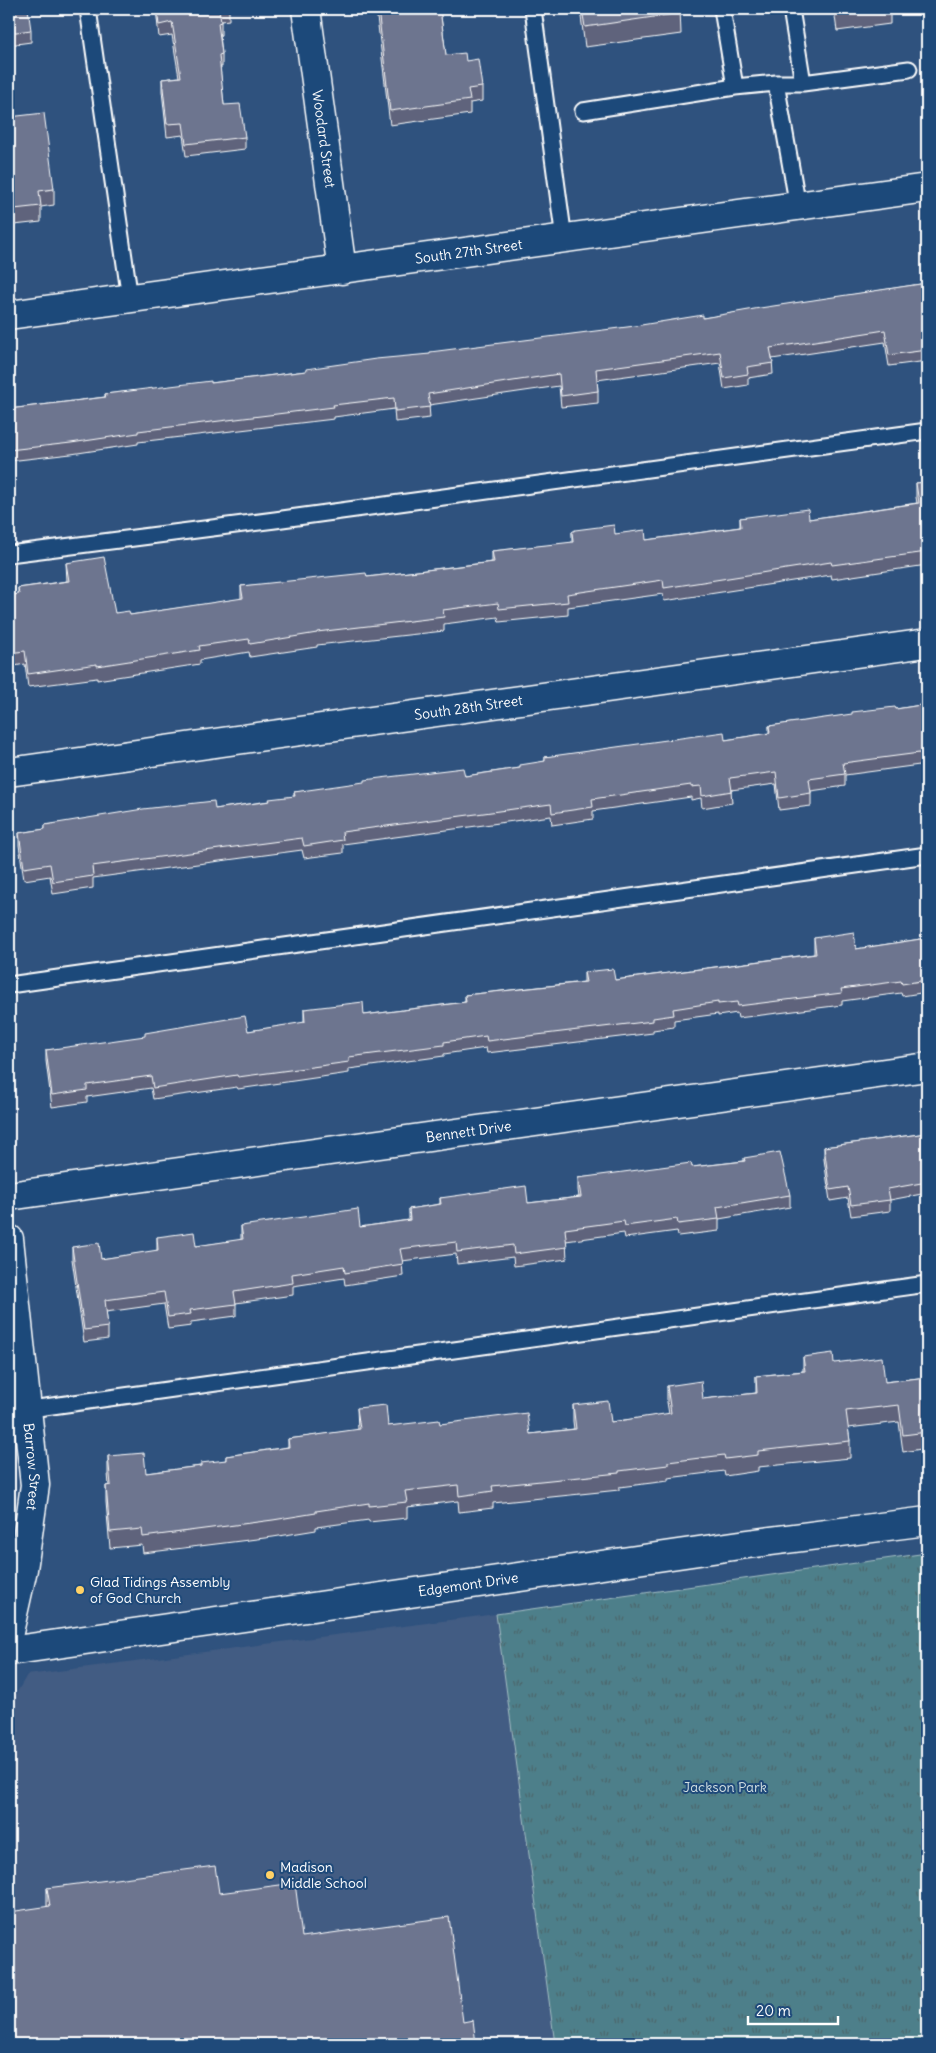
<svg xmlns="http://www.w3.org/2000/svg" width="936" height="2053" font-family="Delius,sans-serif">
<defs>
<pattern id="park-tufts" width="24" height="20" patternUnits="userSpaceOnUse" patternTransform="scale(1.25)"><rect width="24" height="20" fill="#4d7f8a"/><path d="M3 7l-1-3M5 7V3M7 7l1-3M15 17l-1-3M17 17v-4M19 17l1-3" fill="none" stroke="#4c666b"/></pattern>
</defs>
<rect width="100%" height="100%" fill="#2f527e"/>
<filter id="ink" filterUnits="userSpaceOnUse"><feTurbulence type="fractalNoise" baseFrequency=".02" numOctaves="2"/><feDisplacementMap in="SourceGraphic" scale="10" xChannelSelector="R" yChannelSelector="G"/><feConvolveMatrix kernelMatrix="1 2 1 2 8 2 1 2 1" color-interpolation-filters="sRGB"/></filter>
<g filter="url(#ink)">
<path fill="#425c83" d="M 496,1614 L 555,2044 L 9,2044 L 9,1706 L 27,1675 Z"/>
<path fill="url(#park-tufts)" stroke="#a6bfc4" d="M 927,1553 L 927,2044 L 555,2044 L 496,1614 Z"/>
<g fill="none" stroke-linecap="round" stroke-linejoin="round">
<defs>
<path id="lane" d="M 88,9 L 130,299
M 533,9 L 564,239
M 722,9 L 735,87
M 791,9 L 803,83
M 776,83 L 803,83 L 909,69
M 583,111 L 735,87 L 776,83 L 798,207
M 9,554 L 275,520 L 927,431
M 9,985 L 927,855
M 9,1412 L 927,1284"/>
<g id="street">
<path id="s1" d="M 306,9 L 342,270"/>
<path id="s2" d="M 9,772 L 927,643"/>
<path id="s3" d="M 9,1196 L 927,1067"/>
<path id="s4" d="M 9,1651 L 740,1545 L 927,1521"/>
</g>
<g id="secondary">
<path id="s5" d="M 9,315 L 927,188"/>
<path id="s6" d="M 9,1239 L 35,1485 L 23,1569 L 9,1632"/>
</g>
</defs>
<use href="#lane" stroke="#fff" stroke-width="19"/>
<use href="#street" stroke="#fff" stroke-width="31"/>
<use href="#secondary" stroke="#fff" stroke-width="31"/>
<use href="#lane" stroke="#1f4a7a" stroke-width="15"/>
<use href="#street" stroke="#1f4a7a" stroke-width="28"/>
<use href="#secondary" stroke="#1f4a7a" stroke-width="28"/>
</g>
<path fill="#5e647b" stroke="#fff" d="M 9,9 L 31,30 L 31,42 L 9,45 Z
M 156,9 L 229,9 L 229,20 L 221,21 L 221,35 L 220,35 L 222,54 L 222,67 L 220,67 L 224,105 L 245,137 L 245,149 L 186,156 L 183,135 L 167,137 L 162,91 L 162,79 L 179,77 L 172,35 L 159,37 Z
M 376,9 L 440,9 L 446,55 L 466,61 L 482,87 L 482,101 L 470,103 L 470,114 L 390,125 Z
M 580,9 L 680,9 L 681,34 L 585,47 Z
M 834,9 L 890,9 L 890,24 L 837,31 Z
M 9,117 L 54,189 L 54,205 L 41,207 L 41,222 L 14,225 L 12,209 L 9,209 Z
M 927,283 L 927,361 L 889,366 L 885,342 L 772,359 L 773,374 L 748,378 L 748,385 L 724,389 L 720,363 L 597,380 L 598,391 L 598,403 L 561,407 L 559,386 L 429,405 L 430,418 L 395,422 L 394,409 L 334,417 L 334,419 L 138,442 L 138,444 L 71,454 L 9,461 L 9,409 L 105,397 L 105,394 L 211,383 L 306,371 L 703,318 Z
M 927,482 L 927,565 L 832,579 L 831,575 L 664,601 L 663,594 L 568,607 L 568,615 L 499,622 L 498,617 L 444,624 L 444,631 L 317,645 L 317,647 L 250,657 L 249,652 L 200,660 L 200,664 L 97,680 L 97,678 L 28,687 L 25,664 L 9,667 L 9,596 L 18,594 L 18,588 L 67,581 L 66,563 L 115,613 L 130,615 L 241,599 L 241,586 L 367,577 L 492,562 L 492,551 L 572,543 L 572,532 L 615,534 L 646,540 L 740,527 L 740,518 L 809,519 L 917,503 L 916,497 L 916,483 Z
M 927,704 L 927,764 L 845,775 L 845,786 L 811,791 L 811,806 L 779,810 L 776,784 L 731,790 L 732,803 L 702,808 L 701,798 L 691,800 L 691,797 L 593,811 L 593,819 L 552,825 L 551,816 L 343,844 L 343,853 L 304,858 L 302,850 L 93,878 L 93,888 L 53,894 L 50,876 L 24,880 L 19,845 L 19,833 L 45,829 L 45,825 L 215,809 L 269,801 L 294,796 L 294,792 L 465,776 L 520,768 L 545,761 L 545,757 L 725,740 L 769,733 L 769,726 L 896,709 Z
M 814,938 L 856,949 L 927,938 L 927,992 L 902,996 L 901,993 L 842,1001 L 842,1005 L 738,1018 L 737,1013 L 718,1016 L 718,1014 L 674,1020 L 674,1027 L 653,1030 L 653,1033 L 487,1053 L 486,1048 L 444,1054 L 444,1056 L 349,1069 L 349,1073 L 238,1089 L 237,1087 L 153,1099 L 151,1088 L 87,1097 L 87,1102 L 52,1107 L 46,1061 L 46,1050 L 248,1031 L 304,1023 L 304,1009 L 364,1015 L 465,1002 L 465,995 L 584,982 L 584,972 L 615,980 L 814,954 Z
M 927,1133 L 927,1193 L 890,1200 L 890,1211 L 851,1216 L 848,1198 L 830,1201 L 824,1159 L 824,1147 Z
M 744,1158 L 790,1195 L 790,1207 L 719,1219 L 719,1231 L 678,1236 L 677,1231 L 625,1238 L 624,1233 L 566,1241 L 567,1259 L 514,1266 L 513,1257 L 457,1264 L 456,1254 L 402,1261 L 403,1276 L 345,1285 L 344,1278 L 293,1286 L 293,1295 L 236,1303 L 236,1316 L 191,1322 L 191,1326 L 168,1329 L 164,1304 L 106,1312 L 108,1327 L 108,1339 L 84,1342 L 72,1259 L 72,1247 L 101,1259 L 157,1251 L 157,1237 L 196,1246 L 241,1240 L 241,1226 L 360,1227 L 409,1220 L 409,1209 L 440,1204 L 440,1198 L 528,1203 L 579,1197 L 578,1190 L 578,1178 L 692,1167 L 744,1161 Z
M 803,1357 L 834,1363 L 885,1382 L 927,1377 L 927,1448 L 903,1452 L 899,1422 L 848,1428 L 850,1441 L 850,1458 L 758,1467 L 758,1471 L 725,1476 L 724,1471 L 668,1478 L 668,1481 L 619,1487 L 619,1490 L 493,1503 L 493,1508 L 459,1512 L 458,1501 L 407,1507 L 407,1518 L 369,1522 L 369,1520 L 316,1527 L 316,1530 L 273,1537 L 143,1553 L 142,1545 L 110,1548 L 106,1502 L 106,1486 L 109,1486 L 108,1473 L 108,1456 L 146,1473 L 201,1466 L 226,1460 L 226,1456 L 288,1447 L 288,1439 L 358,1430 L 357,1408 L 388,1426 L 440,1424 L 530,1434 L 574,1429 L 573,1421 L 573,1405 L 611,1422 L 669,1414 L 667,1402 L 667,1386 L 703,1399 L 756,1393 L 756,1376 L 803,1371 Z
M 47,1888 L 219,1893 L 463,2022 L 47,1906 Z"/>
<path fill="#6d748f" stroke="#fff" d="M 9,9 L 28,9 L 31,30 L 9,33 Z
M 157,9 L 220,9 L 219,9 L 221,22 L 218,23 L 222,54 L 219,55 L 224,105 L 240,104 L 245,137 L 186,144 L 183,123 L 167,124 L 162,79 L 181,77 L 172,22 L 159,25 Z
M 378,9 L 440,9 L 446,55 L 465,53 L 466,61 L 478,59 L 482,87 L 468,89 L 470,100 L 390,111 Z
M 582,9 L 680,9 L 681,13 L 585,27 Z
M 836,9 L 880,9 L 837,15 Z
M 44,113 L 54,189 L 39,191 L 41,206 L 14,209 L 12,192 L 9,193 L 9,117 Z
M 927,283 L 927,350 L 889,355 L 885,330 L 770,348 L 773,363 L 747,367 L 748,374 L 724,378 L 720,352 L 596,369 L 598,391 L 561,396 L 559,374 L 428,394 L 430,407 L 395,411 L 394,398 L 333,405 L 334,407 L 138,431 L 138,433 L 71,443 L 9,450 L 9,409 L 106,397 L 105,394 L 211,381 L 211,383 L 306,371 L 306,369 L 376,359 L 430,354 L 430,352 L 635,326 L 703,315 L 703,318 L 760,308 Z
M 927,482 L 927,552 L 832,565 L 831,562 L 664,588 L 663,580 L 567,594 L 568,602 L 499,609 L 498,603 L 443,610 L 444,617 L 317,632 L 317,633 L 250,644 L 249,639 L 199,646 L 200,650 L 97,666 L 97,664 L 28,674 L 25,651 L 9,653 L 9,596 L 19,594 L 18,588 L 69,581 L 66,563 L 104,557 L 115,613 L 129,611 L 130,615 L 243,598 L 241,586 L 366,573 L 367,577 L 494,562 L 492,551 L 573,542 L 572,532 L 575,530 L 614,525 L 615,534 L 645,530 L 646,540 L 741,527 L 740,518 L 808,509 L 809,519 L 919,503 L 916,483 Z
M 927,704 L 927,752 L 843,763 L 845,774 L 809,779 L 811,793 L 779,798 L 776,772 L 730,778 L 732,791 L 702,796 L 701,786 L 691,787 L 691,785 L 592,799 L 593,807 L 552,813 L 551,804 L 342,832 L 343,840 L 304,846 L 302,838 L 92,866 L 93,876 L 53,882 L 50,864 L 24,868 L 19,833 L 45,829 L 45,825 L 143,809 L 214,801 L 215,809 L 270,801 L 269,799 L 295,796 L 294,792 L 364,782 L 364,780 L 463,768 L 465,776 L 520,768 L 520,765 L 545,761 L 545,757 L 724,732 L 725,740 L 770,733 L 769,726 L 852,714 L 852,712 L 895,707 L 896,709 Z
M 854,932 L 856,949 L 927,938 L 927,980 L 902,984 L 901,981 L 841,989 L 842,993 L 738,1006 L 737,1002 L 718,1004 L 718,1002 L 673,1009 L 674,1015 L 653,1018 L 653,1021 L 487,1041 L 486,1036 L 444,1042 L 444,1045 L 349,1057 L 349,1062 L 238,1077 L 237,1075 L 153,1088 L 151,1076 L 87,1085 L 87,1090 L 52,1095 L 46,1050 L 145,1036 L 145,1033 L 245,1016 L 248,1031 L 305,1022 L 304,1009 L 363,1002 L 364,1015 L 466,1002 L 465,995 L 586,982 L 584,972 L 613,969 L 615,980 L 816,954 L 814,938 Z
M 927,1133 L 927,1182 L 888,1189 L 890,1200 L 851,1205 L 848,1187 L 830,1190 L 824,1147 Z
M 780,1152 L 790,1195 L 717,1207 L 719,1219 L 678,1224 L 677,1219 L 625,1226 L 624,1221 L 565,1229 L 567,1247 L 514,1254 L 513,1245 L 457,1252 L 456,1242 L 400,1249 L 403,1264 L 345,1273 L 344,1266 L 292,1274 L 293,1283 L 234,1292 L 236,1304 L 190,1310 L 191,1314 L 168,1317 L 164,1292 L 105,1300 L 108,1327 L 84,1330 L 72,1247 L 99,1243 L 101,1259 L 158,1250 L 157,1237 L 194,1232 L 196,1246 L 243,1239 L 241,1226 L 358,1209 L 360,1227 L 410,1220 L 409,1209 L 441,1204 L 440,1198 L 526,1186 L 528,1203 L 581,1197 L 578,1178 L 691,1163 L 692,1167 L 745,1161 L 744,1158 Z
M 833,1353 L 834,1363 L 882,1357 L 885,1382 L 927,1377 L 927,1432 L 903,1435 L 899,1405 L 846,1411 L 850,1441 L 758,1451 L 758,1455 L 725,1459 L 724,1455 L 668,1462 L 668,1465 L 619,1471 L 619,1473 L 492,1486 L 493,1491 L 459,1496 L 458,1485 L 405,1491 L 407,1502 L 369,1506 L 369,1503 L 316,1511 L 316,1513 L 273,1520 L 143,1537 L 142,1529 L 110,1532 L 106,1486 L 111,1485 L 108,1456 L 144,1453 L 146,1473 L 201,1466 L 201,1463 L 226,1460 L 226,1456 L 289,1447 L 288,1439 L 360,1429 L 357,1408 L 386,1405 L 388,1426 L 439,1420 L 440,1424 L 527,1413 L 530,1434 L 576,1429 L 573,1405 L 608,1401 L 611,1422 L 671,1413 L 667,1386 L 701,1381 L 703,1399 L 757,1393 L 756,1376 L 805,1371 L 803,1357 Z
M 215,1866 L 219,1893 L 295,1883 L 302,1937 L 449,1917 L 463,2022 L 473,2020 L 476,2044 L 9,2044 L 9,1912 L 50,1906 L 47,1888 Z"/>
</g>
<g fill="#ffd166" stroke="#1f4a7a" stroke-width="2">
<circle cx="80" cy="1590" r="5"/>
<circle cx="270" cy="1875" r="5"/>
</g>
<g text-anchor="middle" stroke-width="4" stroke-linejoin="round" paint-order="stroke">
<g font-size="14" fill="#fff" stroke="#1f4a7a">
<text dy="5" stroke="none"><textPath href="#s1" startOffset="131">Woodard Street</textPath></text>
<text dy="5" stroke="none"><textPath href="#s5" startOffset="464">South 27th Street</textPath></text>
<text dy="5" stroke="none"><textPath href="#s2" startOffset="464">South 28th Street</textPath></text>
<text dy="5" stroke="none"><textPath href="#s3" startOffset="464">Bennett Drive</textPath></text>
<text dy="5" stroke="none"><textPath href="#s6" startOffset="229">Barrow Street</textPath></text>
<text dy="5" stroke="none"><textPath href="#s4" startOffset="464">Edgemont Drive</textPath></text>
</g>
<g font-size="14" fill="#fff" stroke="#1f4a7a" text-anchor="start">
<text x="90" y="1587">Glad Tidings Assembly<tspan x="90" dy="16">of God Church</tspan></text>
<text x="280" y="1872">Madison<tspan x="280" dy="16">Middle School</tspan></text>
</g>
<g font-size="14" fill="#d2dfe2" stroke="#1f4a7a">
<text x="725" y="1792">Jackson Park</text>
</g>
</g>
<rect width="936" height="2053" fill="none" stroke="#1f4a7a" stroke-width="30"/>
<rect x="15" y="15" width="906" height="2023" fill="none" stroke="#fff" stroke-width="2" filter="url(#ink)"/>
<path d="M748 2016v8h90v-8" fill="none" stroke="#ffffff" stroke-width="2.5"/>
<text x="756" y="2016" font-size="15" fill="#ffffff" stroke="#1f4a7a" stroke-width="4" paint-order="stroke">20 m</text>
</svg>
